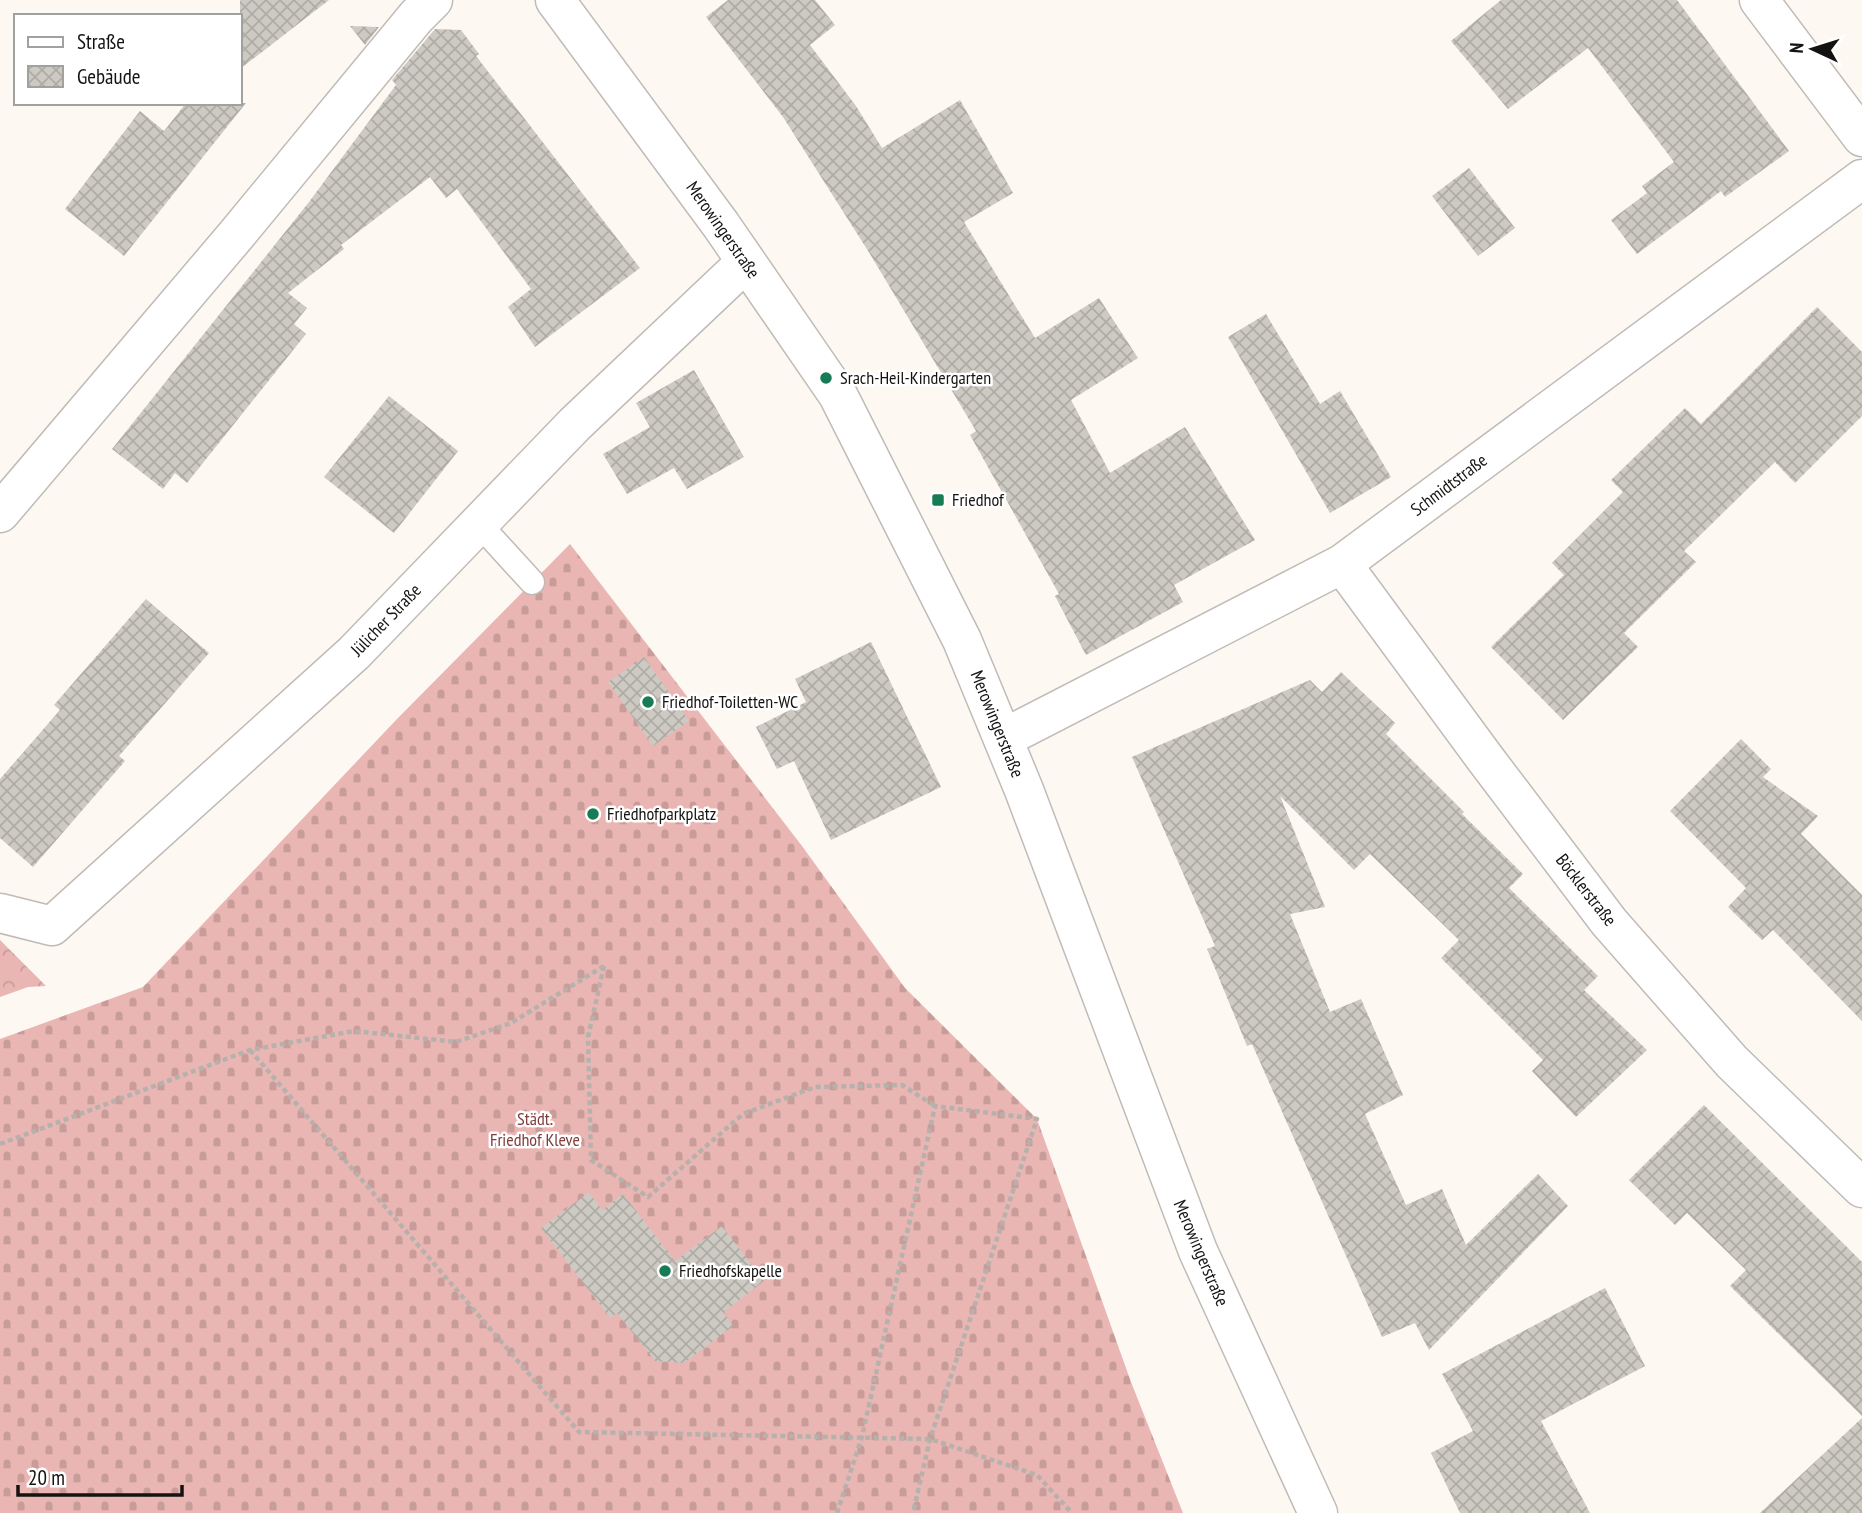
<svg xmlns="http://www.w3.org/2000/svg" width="1862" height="1513" font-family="'PT Sans Narrow',sans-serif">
<defs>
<pattern id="cemetery-stones" width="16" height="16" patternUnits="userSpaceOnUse" patternTransform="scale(1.75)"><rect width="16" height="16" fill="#e9b6b3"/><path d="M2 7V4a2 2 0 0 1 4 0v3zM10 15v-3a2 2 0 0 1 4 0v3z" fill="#c79c99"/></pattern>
<pattern id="park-crowns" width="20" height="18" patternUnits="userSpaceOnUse" patternTransform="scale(1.75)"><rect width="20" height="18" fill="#e9b6b3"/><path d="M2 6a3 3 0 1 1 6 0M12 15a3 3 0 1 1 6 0" fill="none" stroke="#c79c99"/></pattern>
<pattern id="building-cross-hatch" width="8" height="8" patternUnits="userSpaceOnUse" patternTransform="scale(1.75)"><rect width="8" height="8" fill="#cdc9c3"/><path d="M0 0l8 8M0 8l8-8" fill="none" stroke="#afaca6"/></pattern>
</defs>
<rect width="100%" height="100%" fill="#fef8f3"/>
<path fill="url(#cemetery-stones)" d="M 570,544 L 802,846 L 905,988 L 1037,1119 L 1131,1382 L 1183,1513 L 0,1513 L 0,1039 L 143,987 L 397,719 Z"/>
<path fill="url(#park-crowns)" d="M 0,940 L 46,986 L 28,987 L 0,997 Z"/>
<path fill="url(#building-cross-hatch)" d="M 240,0 L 329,0 L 240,69 Z
M 728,0 L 815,0 L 835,25 L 810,45 L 856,106 L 882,148 L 960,100 L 1013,193 L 964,222 L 1035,338 L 1099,298 L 1138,358 L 1071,400 L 1110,473 L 1185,427 L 1255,540 L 1174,585 L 1183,602 L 1086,655 L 1055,596 L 1059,594 L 970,435 L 976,431 L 870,254 L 783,117 L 706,17 Z
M 1501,0 L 1677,0 L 1789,151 L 1725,197 L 1721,191 L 1637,254 L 1611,220 L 1647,193 L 1642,186 L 1674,162 L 1588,48 L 1508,109 L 1451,41 Z
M 350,26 L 379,27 L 365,45 Z
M 435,29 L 461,30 L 479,54 L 476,56 L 640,268 L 535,347 L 508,307 L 531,289 L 457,189 L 446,198 L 430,177 L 341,245 L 344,249 L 288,293 L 307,308 L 294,324 L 306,334 L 187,483 L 175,473 L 163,489 L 112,449 L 309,202 L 396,85 L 392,80 Z
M 186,103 L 246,103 L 124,256 L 65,209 L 140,111 L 164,131 Z
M 1469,168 L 1515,228 L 1478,256 L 1432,196 Z
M 1817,307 L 1862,352 L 1862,416 L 1795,483 L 1775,462 L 1684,551 L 1696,562 L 1624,633 L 1638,647 L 1563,720 L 1491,647 L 1564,575 L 1552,563 L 1623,492 L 1611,480 L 1685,408 L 1701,424 Z
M 1266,314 L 1320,404 L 1340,391 L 1391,477 L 1330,513 L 1228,337 Z
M 694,370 L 744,457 L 687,489 L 674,468 L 627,494 L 603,454 L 650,427 L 636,403 Z
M 389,396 L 458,451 L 394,533 L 324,477 Z
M 146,599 L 209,653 L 119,756 L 125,761 L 33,867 L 0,838 L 0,779 L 60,710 L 54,705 Z
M 871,642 L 941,787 L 831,840 L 794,761 L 777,769 L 756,727 L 806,702 L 795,679 Z
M 644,657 L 689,721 L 653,746 L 608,682 Z
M 1341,672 L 1395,723 L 1386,734 L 1464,812 L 1462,814 L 1523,874 L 1509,888 L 1598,976 L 1584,990 L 1647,1050 L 1576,1117 L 1532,1071 L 1543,1060 L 1441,958 L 1459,940 L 1370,854 L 1354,870 L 1280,796 L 1325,907 L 1290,914 L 1330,1012 L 1361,999 L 1403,1095 L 1365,1114 L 1406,1205 L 1442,1189 L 1466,1245 L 1538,1174 L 1568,1206 L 1429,1350 L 1415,1323 L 1382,1337 L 1252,1044 L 1247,1046 L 1207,949 L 1215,946 L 1132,757 L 1310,680 L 1322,692 Z
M 1741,739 L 1771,769 L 1763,777 L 1818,816 L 1801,834 L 1862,895 L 1862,1021 L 1773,930 L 1762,940 L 1728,907 L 1746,888 L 1670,811 Z
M 1704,1105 L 1862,1262 L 1862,1416 L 1730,1286 L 1746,1270 L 1687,1213 L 1675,1225 L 1629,1180 Z
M 589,1192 L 602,1210 L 623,1194 L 675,1261 L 722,1226 L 764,1281 L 724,1312 L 733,1326 L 684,1363 L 655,1361 L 617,1313 L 610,1318 L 541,1228 Z
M 1605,1288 L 1645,1366 L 1541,1421 L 1590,1513 L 1460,1513 L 1431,1453 L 1473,1431 L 1442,1374 Z
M 1862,1418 L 1862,1513 L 1760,1513 Z"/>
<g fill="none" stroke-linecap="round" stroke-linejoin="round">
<defs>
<path id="lane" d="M 479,524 L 532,582"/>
<path id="street" d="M 1759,0 L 1862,137
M 0,513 L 237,234 L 416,17 L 433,0
M 1342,564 L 1484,757 L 1609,922 L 1732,1062 L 1862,1188
M 1004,738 L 1342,564 L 1862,179
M 0,913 L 52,926 L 354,653 L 575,424 L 746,262"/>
<path id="secondary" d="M 555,0 L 721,225 L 838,395 L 962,640 L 1024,790 L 1198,1251 L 1318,1513"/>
</defs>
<use href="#lane" stroke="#c1bbb7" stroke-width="27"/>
<use href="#street" stroke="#c1bbb7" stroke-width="41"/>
<use href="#secondary" stroke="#c1bbb7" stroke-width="41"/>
<path stroke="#b6b1ad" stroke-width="4.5" stroke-dasharray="5 3.5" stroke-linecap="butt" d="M 604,966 L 588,1037 L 591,1160 L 648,1197 L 743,1114 L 815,1087 L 902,1085 L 935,1106
M 250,1050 L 579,1432 L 930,1439 L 1037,1475 L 1072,1513
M 0,1144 L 250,1050 L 354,1031 L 456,1042 L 511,1023 L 604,966
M 837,1513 L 862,1437 L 935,1106 L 1037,1119 L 930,1439 L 913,1513"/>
<use href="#lane" stroke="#fff" stroke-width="24"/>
<use href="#street" stroke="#fff" stroke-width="38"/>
<use href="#secondary" stroke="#fff" stroke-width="38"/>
</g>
<g fill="#177c55" stroke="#fff" stroke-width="2.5">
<circle cx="826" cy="378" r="7"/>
<rect x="931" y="493" width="14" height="14" rx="3.5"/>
<circle cx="648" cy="702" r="7"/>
<circle cx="593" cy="814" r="7"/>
<circle cx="665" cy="1271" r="7"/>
</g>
<g text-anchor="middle" stroke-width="5" stroke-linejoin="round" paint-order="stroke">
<g font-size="18" fill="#151311" stroke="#fff">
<text transform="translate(723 230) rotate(55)" y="6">Merowingerstraße</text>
<text transform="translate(1449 485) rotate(-37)" y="6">Schmidtstraße</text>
<text transform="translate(386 620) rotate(-46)" y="6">Jülicher Straße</text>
<text transform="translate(997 724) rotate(68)" y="6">Merowingerstraße</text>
<text transform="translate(1586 890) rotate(52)" y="6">Böcklerstraße</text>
<text transform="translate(1201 1253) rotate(67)" y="6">Merowingerstraße</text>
</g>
<g font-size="18" fill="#151311" stroke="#fff" text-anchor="start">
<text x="840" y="384">Srach-Heil-Kindergarten</text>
<text x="952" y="506">Friedhof</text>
<text x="662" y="708">Friedhof-Toiletten-WC</text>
<text x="607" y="820">Friedhofparkplatz</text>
<text x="679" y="1277">Friedhofskapelle</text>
</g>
<g font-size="18" fill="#823c3c" stroke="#fff">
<text x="535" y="1125">Städt.<tspan x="535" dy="21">Friedhof Kleve</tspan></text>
</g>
</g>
<rect x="14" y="14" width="228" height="91" fill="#ffffff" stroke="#a1a1a0" stroke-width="2"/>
<rect x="28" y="37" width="35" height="10" fill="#ffffff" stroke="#a1a1a0" stroke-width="2"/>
<text x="77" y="49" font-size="21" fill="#151311">Straße</text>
<rect x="28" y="66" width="35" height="21" fill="url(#building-cross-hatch)" stroke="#a1a1a0" stroke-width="2"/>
<text x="77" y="84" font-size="21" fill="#151311">Gebäude</text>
<g transform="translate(1813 49) rotate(274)" stroke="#ffffff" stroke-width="5" paint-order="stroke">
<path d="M0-5L12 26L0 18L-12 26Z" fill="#151311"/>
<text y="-10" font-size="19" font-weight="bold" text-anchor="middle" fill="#151311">N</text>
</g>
<path d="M18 1485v10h164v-10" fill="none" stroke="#151311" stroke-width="3.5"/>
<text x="28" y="1485" font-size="21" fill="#151311" stroke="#ffffff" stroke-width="5" paint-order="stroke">20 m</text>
</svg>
